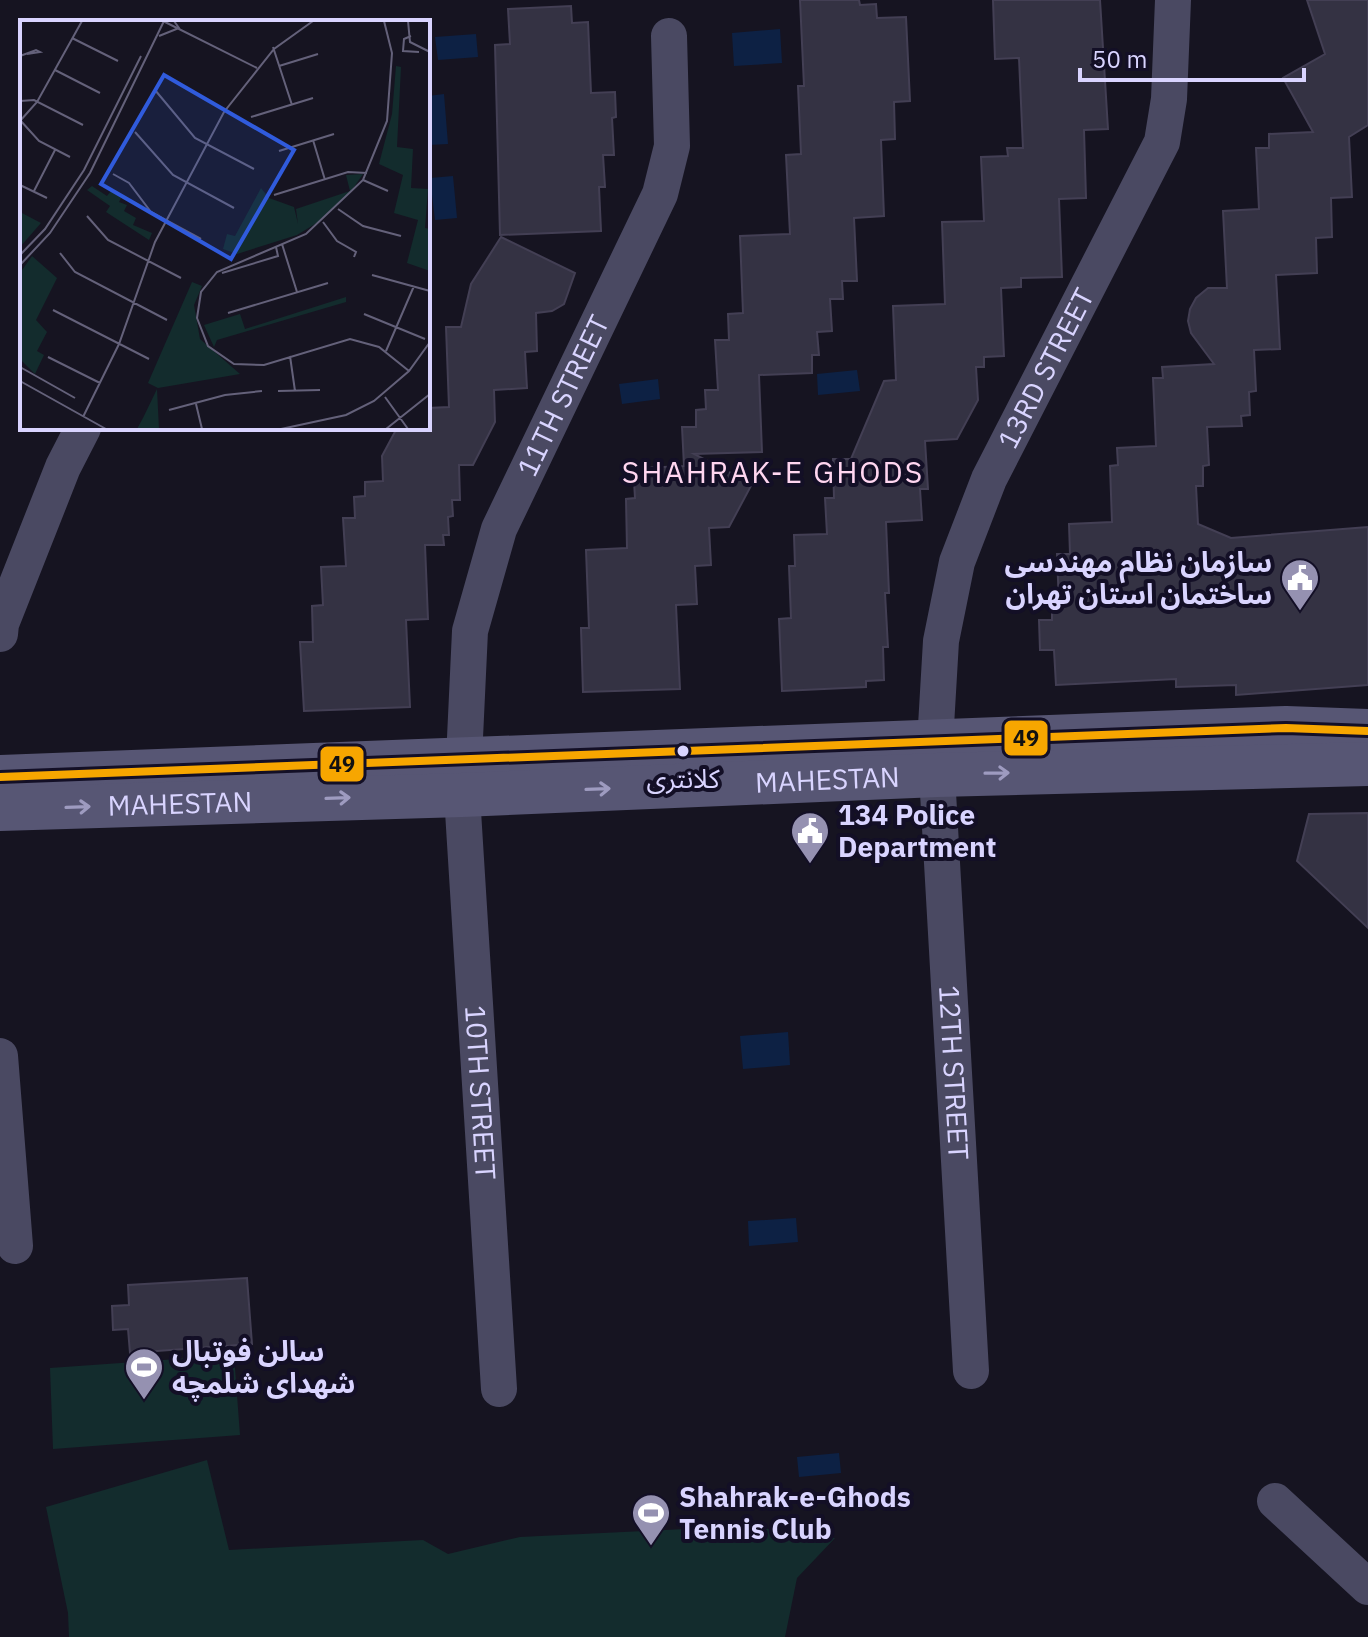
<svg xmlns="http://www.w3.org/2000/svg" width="1368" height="1637" font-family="'IBM Plex Sans','Noto Sans Arabic',sans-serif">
<rect width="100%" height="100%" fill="#161421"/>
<path fill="#132c2d" d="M 234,1355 L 240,1435 L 53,1449 L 50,1368 Z
M 207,1460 L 229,1550 L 423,1540 L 448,1554 L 520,1537 L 748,1526 L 835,1538 L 797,1578 L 785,1637 L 69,1637 L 68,1613 L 46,1507 Z"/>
<path fill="#0d2144" d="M 780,29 L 782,63 L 734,66 L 732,33 Z
M 476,34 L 478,57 L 438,60 L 435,37 Z
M 444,94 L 448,144 L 428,145 L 428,96 Z
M 453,176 L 457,218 L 435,220 L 430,178 Z
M 857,370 L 860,391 L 818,395 L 817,374 Z
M 658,379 L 660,399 L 622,404 L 619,384 Z
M 788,1032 L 790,1065 L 743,1069 L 740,1036 Z
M 796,1218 L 798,1242 L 749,1246 L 748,1221 Z
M 839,1453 L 841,1473 L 799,1477 L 797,1457 Z"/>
<path fill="#343243" stroke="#433f54" stroke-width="2" d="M 800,0 L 859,0 L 860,5 L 876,4 L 877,18 L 906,17 L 910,101 L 894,102 L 895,139 L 881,140 L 884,216 L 854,218 L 857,281 L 842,281 L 843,299 L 830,299 L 832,331 L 817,332 L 819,355 L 812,355 L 812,373 L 759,375 L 762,452 L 694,454 L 752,484 L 729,527 L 709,528 L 711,565 L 695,566 L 697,604 L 676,605 L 680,689 L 583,692 L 581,628 L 589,628 L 586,550 L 627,548 L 626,499 L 635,498 L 634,481 L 643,468 L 684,466 L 682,427 L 696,427 L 696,410 L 706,409 L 705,390 L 718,390 L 715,340 L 729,340 L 728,314 L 743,313 L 740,236 L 790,234 L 786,155 L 801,154 L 798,86 L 804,86 Z
M 993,0 L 1100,0 L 1108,129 L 1084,130 L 1086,198 L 1059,199 L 1062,277 L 1021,278 L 1021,287 L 1001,288 L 1004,356 L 984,357 L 984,367 L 976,367 L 978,400 L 957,439 L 925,441 L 928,489 L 920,489 L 922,520 L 886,522 L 889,593 L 885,593 L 888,647 L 883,647 L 884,680 L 866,681 L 866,687 L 782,691 L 779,619 L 791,618 L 789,566 L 795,566 L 794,535 L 827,534 L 825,498 L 834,498 L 833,459 L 851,459 L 884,381 L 896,380 L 893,306 L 945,304 L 942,222 L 984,221 L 981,157 L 1008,156 L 1007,148 L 1023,148 L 1019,58 L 995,59 Z
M 1307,0 L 1368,0 L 1368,125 L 1349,137 L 1352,197 L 1331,198 L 1332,237 L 1316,238 L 1317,273 L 1276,275 L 1280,349 L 1254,350 L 1256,391 L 1249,392 L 1250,415 L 1241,416 L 1242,426 L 1207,427 L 1209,465 L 1203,466 L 1203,486 L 1196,486 L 1198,524 L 1231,538 L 1368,527 L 1368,685 L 1236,695 L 1236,685 L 1176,687 L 1176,679 L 1056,685 L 1054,650 L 1040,650 L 1039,620 L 1052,620 L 1052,606 L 1059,605 L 1057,554 L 1070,554 L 1069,524 L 1112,522 L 1110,466 L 1118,465 L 1117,448 L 1156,446 L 1153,378 L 1163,378 L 1162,367 L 1214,364 L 1191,333 L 1188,321 L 1190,309 L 1196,298 L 1208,288 L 1227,288 L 1223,211 L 1259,209 L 1256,148 L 1269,148 L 1269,134 L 1313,132 L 1283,78 L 1325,54 Z
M 571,6 L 572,23 L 588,22 L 591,93 L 615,92 L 616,117 L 612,118 L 614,155 L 603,155 L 605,187 L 599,187 L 601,231 L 500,235 L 495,45 L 510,44 L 508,9 Z
M 501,237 L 575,273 L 564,304 L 552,311 L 536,313 L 537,351 L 525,352 L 527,388 L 494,390 L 495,422 L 473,465 L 459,465 L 460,500 L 452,500 L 453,516 L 448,517 L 449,535 L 443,535 L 444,545 L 425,545 L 428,619 L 406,620 L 410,707 L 304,711 L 300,642 L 313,642 L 312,606 L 323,605 L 321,567 L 346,566 L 343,518 L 355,518 L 354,497 L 365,496 L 365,482 L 383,481 L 382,456 L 397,428 L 428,428 L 428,408 L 449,407 L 446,327 L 461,327 L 471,284 Z
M 1368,813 L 1368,928 L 1297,861 L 1309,814 Z
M 247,1278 L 252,1344 L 130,1353 L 128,1329 L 113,1330 L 112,1306 L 129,1305 L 128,1285 Z"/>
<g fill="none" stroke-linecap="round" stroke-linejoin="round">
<g stroke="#4a4962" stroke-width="36">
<path d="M 0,634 L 1,624 L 63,467 L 83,428"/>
<path id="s1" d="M 935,743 L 941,641 L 957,562 L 989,479 L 1162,142 L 1169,99 L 1173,0"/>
<path id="s2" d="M 464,759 L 470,631 L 499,529 L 660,194 L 672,146 L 669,36"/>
<path id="s3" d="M 937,775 L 971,1371"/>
<path id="s4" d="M 462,795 L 499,1389"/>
<path d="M 0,1056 L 15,1246"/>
<path d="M 1275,1501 L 1368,1587"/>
</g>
<g stroke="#575674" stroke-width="44">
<path d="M 0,777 L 1286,728 L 1368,731"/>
<path id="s5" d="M 0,809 L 462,795 L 937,775 L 1368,764"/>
</g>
<defs>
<path id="bus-1" d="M 0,777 L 1286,728 L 1368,731"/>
</defs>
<use href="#bus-1" stroke="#130f26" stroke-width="14"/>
<use href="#bus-1" stroke="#f7a600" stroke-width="8"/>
</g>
<defs><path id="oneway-shaft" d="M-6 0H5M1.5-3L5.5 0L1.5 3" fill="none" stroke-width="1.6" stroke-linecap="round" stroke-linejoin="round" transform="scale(2)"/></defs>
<g stroke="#9e9bc0">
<use href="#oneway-shaft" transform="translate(997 773) rotate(-1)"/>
<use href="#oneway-shaft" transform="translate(598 789) rotate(-2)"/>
<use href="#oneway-shaft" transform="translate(338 798) rotate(-2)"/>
<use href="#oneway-shaft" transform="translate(78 807) rotate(-2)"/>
</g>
<defs>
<symbol id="civic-pin" viewBox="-11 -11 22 30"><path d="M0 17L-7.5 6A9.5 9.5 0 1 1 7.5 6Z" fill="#9591b1" stroke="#130f26"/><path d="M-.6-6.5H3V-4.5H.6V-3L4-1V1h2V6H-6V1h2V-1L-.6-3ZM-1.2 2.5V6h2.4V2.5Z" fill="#fff"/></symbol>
<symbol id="stadium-pin" viewBox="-11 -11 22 30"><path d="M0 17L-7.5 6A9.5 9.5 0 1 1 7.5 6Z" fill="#9591b1" stroke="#130f26"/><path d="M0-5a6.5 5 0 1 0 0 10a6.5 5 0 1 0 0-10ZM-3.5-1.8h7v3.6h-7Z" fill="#fff"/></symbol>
</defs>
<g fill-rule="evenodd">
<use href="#civic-pin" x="1278" y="556" width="44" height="60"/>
<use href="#civic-pin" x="788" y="809" width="44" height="60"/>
<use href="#stadium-pin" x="122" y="1345" width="44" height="60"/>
<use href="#stadium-pin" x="629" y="1491" width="44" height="60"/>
</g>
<circle fill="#d9d4ff" stroke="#130f26" stroke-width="3" cx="683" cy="751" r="7"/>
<g text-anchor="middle" stroke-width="8" stroke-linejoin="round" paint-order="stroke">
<g font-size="26" fill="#d9d4ff" stroke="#130f26">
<text x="683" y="788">کلانتری</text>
</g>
<g font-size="28" fill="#d9d4ff" stroke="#130f26">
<text dy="10" stroke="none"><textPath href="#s1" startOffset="396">13RD STREET</textPath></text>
<text dy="10" stroke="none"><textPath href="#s2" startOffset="382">11TH STREET</textPath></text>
<text dy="10" stroke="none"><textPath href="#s5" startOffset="828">MAHESTAN</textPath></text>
<text dy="10" stroke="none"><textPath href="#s5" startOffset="180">MAHESTAN</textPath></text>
<text dy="10" stroke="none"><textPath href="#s3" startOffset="298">12TH STREET</textPath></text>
<text dy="10" stroke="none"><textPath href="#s4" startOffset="298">10TH STREET</textPath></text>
</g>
<g font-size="28" font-weight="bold" fill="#d9d4ff" stroke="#130f26" text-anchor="start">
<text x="1272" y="572" text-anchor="end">سازمان نظام مهندسی<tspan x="1272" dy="32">ساختمان استان تهران</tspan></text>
<text x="838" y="825">134 Police<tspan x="838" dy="32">Department</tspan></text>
<text x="172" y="1361">سالن فوتبال<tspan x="172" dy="32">شهدای شلمچه</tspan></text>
<text x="679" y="1507">Shahrak-e-Ghods<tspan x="679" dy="32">Tennis Club</tspan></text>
</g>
<g font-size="30" letter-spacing="2" fill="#ffd6f0" stroke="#130f26">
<text x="773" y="483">SHAHRAK-E GHODS</text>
</g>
</g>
<g transform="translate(20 20)">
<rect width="410" height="410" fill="#161421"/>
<path d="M 376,46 L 381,47 L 377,127 L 393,129 L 391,168 L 408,169 L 405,208 L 410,209 L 410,251 L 387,243 L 398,200 L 374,193 L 383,155 L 359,144 L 372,94 ZM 343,154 L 332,170 L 300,201 L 277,215 L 217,234 L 203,229 L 207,214 L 215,216 L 241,168 L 249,178 L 274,187 L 278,204 L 276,189 L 330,171 L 326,155 ZM 72,166 L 87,176 L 91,171 L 101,178 L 99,182 L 107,185 L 104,191 L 116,198 L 113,205 L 132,213 L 129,220 L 86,192 L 90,186 L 67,170 ZM 0,192 L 21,203 L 0,227 ZM 12,236 L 37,258 L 16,300 L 27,312 L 17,331 L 24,335 L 15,354 L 0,339 L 0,253 ZM 172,262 L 182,266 L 174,285 L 180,319 L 220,354 L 138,368 L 128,363 ZM 326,277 L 326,282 L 197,320 L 194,327 L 184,305 L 220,294 L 225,309 ZM 137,369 L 139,409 L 117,409 L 123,398 Z" fill="#132c2d"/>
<path fill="none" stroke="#64617a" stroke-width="2" d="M 143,1 L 237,48M 364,1 L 372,33 L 367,101 L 343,160 L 286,214 L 197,252 L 181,272 L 177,298 L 188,326 L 214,344 L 244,345 L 330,319 L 359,327 L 389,351M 388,1 L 390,22 L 410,32M 139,16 L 159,8 L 154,1M 391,16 L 384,19 L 383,31 L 399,32M 52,18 L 98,41M 253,27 L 272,85M 0,36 L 16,30 L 20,32 L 7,34M 259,46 L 298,34M 35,50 L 80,73M 135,70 L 175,118 L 234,149M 0,81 L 14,80 L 63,105M 231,97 L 293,78M 0,100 L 19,121 L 50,137M 0,101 L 17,82 L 62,1M 115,112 L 153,155 L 214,188M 293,120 L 305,160M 259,131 L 314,114M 93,154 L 109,163 L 131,192 L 181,219M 343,160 L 368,171M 0,165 L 27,178M 14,171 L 35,130M 254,175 L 328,152 L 347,153M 318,189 L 343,206 L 381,216M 67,196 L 88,220 L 161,258M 303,202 L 317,221 L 336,232 L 334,237M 262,224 L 277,272M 40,233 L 55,252 L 147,300M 0,235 L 25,209 L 64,150 L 121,36M 0,245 L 30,213 L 70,153 L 144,1M 202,253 L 258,236 L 256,227M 352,255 L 410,271M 33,290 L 129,339M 208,293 L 308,263M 344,294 L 405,319M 366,331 L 394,266M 270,336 L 275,371M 28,337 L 80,363M 0,347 L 55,378M 0,361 L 86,409M 258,371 L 300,370M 365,377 L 388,409M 176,384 L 182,409M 149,390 L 205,375 L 242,371M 63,397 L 99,324 L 135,222 L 204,92 L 254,29 L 293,1M 261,409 L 326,395 L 354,381 L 389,351 L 410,322M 366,409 L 410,374"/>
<path fill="#305bdc" fill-opacity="0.15" stroke="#305bdc" stroke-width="4" d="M 144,55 L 274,130 L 211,239 L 81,164 Z"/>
<rect width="410" height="410" fill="none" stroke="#d9d4ff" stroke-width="4"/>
</g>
<g stroke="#130f26" stroke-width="3">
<rect x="1003" y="719" width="46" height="38" rx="8" fill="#f7a600"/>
<rect x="319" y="745" width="46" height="38" rx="8" fill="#f7a600"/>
</g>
<g font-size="22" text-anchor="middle" font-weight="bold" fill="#111">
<text x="1026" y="746">49</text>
<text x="342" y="772">49</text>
</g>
<path d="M1080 68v12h224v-12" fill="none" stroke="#d9d4ff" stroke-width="4"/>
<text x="1092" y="68" font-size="24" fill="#d9d4ff" stroke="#130f26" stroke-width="6" paint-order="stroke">50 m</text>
</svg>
